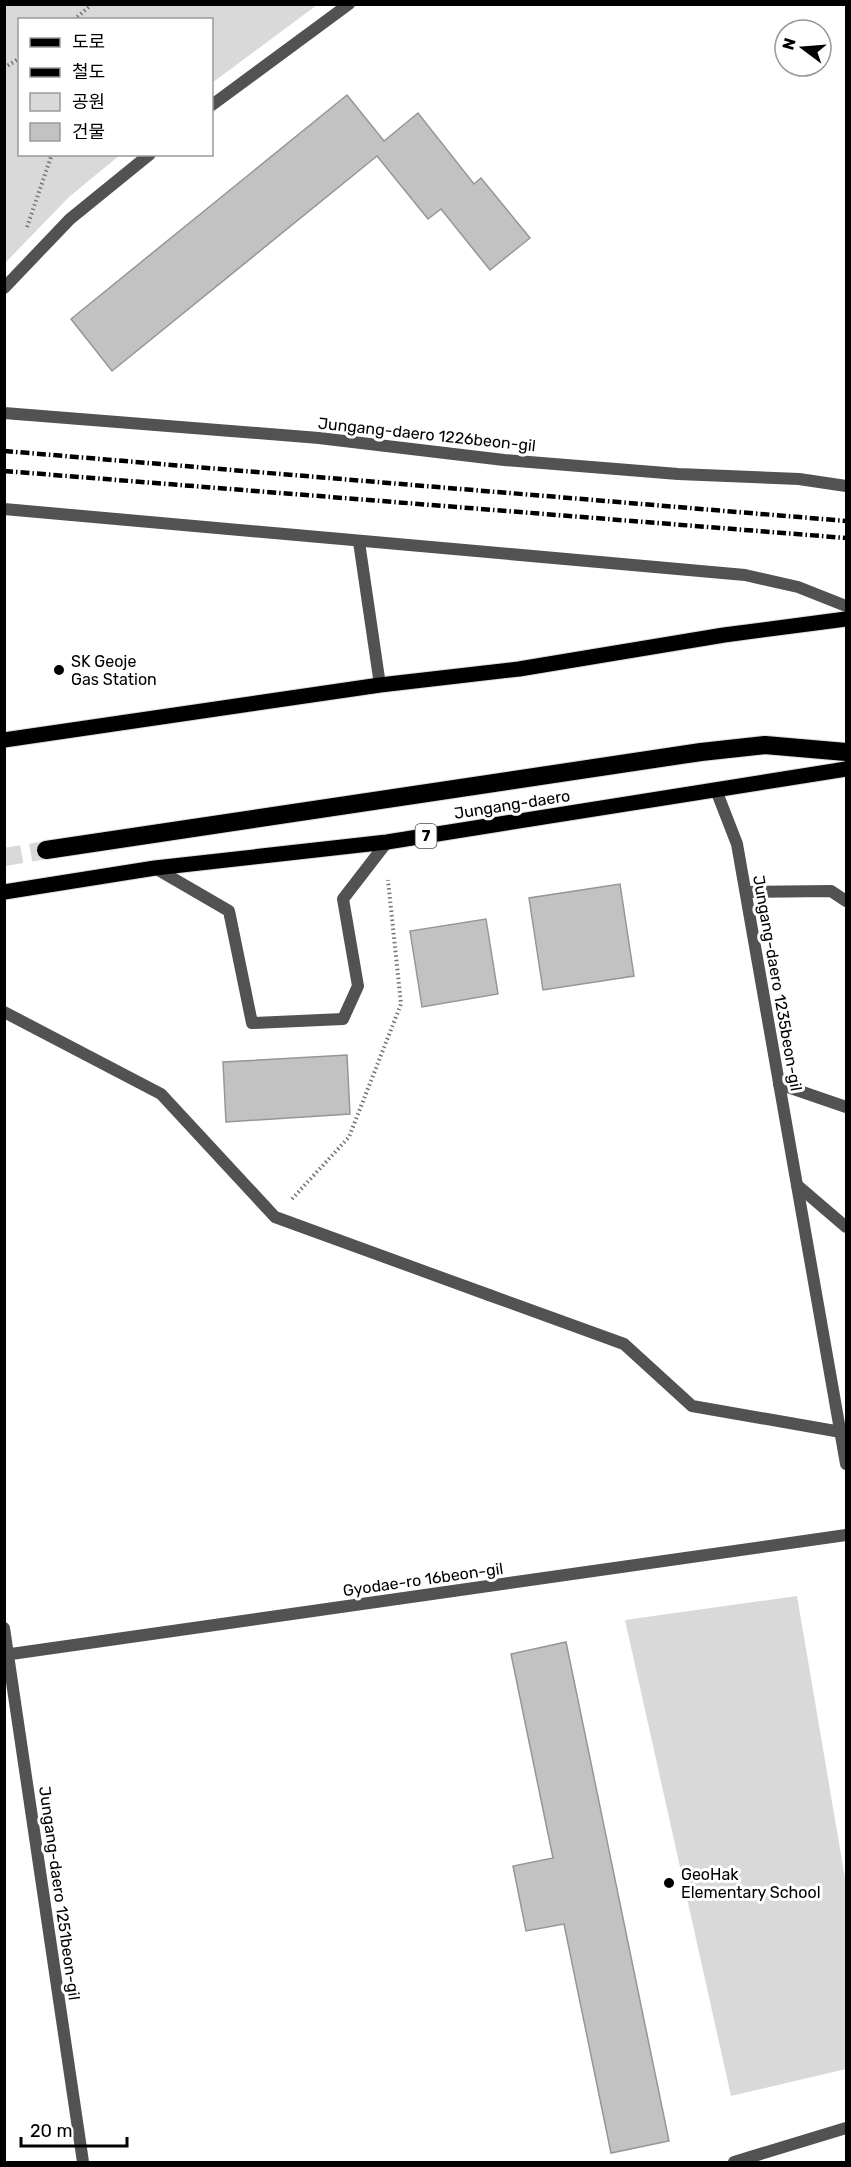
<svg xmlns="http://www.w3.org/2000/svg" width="851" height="2167" font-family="Rubik,'Noto Sans KR',sans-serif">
<rect width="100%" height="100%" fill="#fff"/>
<path fill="#d9d9d9" d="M 5,4 L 317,4 L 317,5 L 212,83 L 212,20 L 20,20 L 20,154 L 120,155 L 69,197 L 5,263 Z
M 797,1596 L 846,1884 L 846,2069 L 731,2096 L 625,1620 Z"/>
<path fill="#c2c2c2" stroke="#969696" stroke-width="1.5" d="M 347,95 L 384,141 L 418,113 L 474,184 L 481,178 L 530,238 L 490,270 L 441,209 L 428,219 L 377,156 L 112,371 L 71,319 Z
M 620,884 L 634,976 L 543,990 L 529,898 Z
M 486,919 L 498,994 L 422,1007 L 410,931 Z
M 347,1055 L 350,1114 L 226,1122 L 223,1062 Z
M 566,1642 L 669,2141 L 611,2153 L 564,1924 L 526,1931 L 513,1866 L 553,1858 L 511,1654 Z"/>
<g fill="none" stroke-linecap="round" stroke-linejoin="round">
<path stroke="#d9d9d9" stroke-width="18" stroke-dasharray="18 9" stroke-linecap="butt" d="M 4,857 L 46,850"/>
<defs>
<path id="primary" d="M 4,740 L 380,685 L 519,669 L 724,635 L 846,619
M 4,892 L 155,868 L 387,842 L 846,769"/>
<path id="highway" d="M 46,850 L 701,752 L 765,745 L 846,752"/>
</defs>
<use href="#primary" stroke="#dbdbdb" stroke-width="17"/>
<use href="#highway" stroke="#dbdbdb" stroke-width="20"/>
<path stroke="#747474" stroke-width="4" stroke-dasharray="1.5 3" stroke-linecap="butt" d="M 74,20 L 92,4
M 4,68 L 20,58
M 27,227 L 52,154
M 292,1199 L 349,1137 L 401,1004 L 388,880"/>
<path stroke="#525252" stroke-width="12" d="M 359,542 L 380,685
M 155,868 L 229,911 L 252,1023 L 343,1019 L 358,986 L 343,899 L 387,842
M 746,892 L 831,891 L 846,901
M 4,1012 L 161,1094 L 275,1217 L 489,1295
M 779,1084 L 846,1107
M 797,1185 L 846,1227"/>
<path stroke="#525252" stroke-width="12" d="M 212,105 L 349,4
M 4,288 L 70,219 L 150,154
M 4,413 L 319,438 L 504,460 L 678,474 L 799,479 L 846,486
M 4,509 L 745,575 L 798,587 L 846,606
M 716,790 L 737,844 L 846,1464
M 489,1295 L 624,1344 L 692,1406 L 841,1432
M 4,1628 L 83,2162
M 4,1655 L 846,1535
M 734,2162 L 846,2128"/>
<use href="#primary" stroke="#000" stroke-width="15"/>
<use href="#highway" stroke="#000" stroke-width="18"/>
<path stroke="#000" stroke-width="4.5" stroke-dasharray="9 3 1.5 3" stroke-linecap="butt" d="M 4,451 L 846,521
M 4,471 L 846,538"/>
</g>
<g fill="#000" stroke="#fff" stroke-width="2">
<circle cx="59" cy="670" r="6"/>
<circle cx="669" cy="1883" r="6"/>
</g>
<g text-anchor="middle" stroke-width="6" stroke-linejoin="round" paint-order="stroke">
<rect fill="#fff" stroke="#4c4c4c" stroke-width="1.5" x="415.5" y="824" width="21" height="24" rx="4.5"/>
<g font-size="15" font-weight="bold" fill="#000">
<text x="426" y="841">7</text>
</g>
<g font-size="16" fill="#000" stroke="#fff">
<text transform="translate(427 434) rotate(6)" y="6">Jungang-daero 1226beon-gil</text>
<text transform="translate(512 804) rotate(-9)" y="6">Jungang-daero</text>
<text transform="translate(778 983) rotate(80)" y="6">Jungang-daero 1235beon-gil</text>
<text transform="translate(423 1579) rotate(-8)" y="6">Gyodae-ro 16beon-gil</text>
<text transform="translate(60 1893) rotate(82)" y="6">Jungang-daero 1251beon-gil</text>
</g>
<g font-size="16" fill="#000" stroke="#fff" text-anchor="start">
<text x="71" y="667">SK Geoje<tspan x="71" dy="18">Gas Station</tspan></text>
<text x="681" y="1880">GeoHak<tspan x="681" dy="18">Elementary School</tspan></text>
</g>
</g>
<rect width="851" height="2167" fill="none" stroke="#000000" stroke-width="12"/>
<rect x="18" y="18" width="195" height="138" fill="#ffffff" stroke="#999999" stroke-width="1.5"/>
<rect x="30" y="38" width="30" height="9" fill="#000000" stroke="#999999" stroke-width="1.5"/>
<text x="72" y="48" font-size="18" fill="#000000">도로</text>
<rect x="30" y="68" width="30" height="9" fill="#000000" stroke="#999999" stroke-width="1.5"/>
<text x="72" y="78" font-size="18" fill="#000000">철도</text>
<rect x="30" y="93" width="30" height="18" fill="#d9d9d9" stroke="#999999" stroke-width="1.5"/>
<text x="72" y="108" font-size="18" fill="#000000">공원</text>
<rect x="30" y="123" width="30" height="18" fill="#c2c2c2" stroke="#999999" stroke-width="1.5"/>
<text x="72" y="138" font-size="18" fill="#000000">건물</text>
<g transform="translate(803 48) rotate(286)"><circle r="28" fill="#ffffff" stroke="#999999" stroke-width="1.5"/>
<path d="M0-4.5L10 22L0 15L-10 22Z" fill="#000000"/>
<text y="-9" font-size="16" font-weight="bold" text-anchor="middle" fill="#000000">N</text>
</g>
<path d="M21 2137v9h106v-9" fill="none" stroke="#000000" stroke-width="3"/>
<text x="30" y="2137" font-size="18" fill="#000000" stroke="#ffffff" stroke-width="4.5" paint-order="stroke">20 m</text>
</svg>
